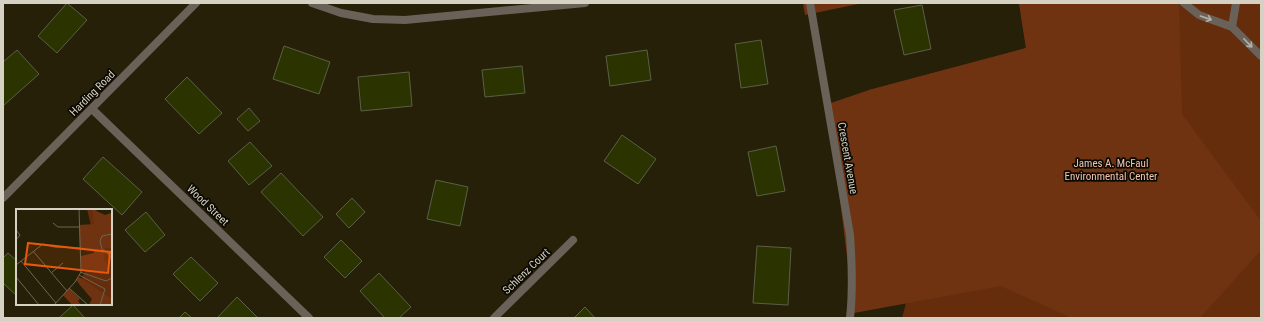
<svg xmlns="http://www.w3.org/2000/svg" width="1264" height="321" font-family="'Roboto Condensed',sans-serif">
<rect width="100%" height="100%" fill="#262008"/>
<path fill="#662d0c" d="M 1019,3 L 1261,3 L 1261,318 L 902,318 L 916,266 L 869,90 L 1026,48 Z"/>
<path fill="#6f3311" d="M 803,3 L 863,3 L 805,15 Z
M 1019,3 L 1179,3 L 1182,114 L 1261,221 L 1261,250 L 1200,318 L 1072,318 L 1001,286 L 854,313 L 828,104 L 869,90 L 1026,48 Z"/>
<path fill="#2b3300" stroke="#5a6047" d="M 67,3 L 87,20 L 57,53 L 38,36 Z
M 922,5 L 931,49 L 904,55 L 894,10 Z
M 761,40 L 768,84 L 741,88 L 735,44 Z
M 284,46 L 330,62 L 319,94 L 273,79 Z
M 17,50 L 39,74 L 3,106 L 3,62 Z
M 647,50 L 651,80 L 610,86 L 606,56 Z
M 522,66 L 525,93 L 485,97 L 482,70 Z
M 409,72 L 412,106 L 361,111 L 358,77 Z
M 187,77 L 222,113 L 199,134 L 165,99 Z
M 249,108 L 260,121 L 248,131 L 237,119 Z
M 622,135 L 656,159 L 638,184 L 604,161 Z
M 250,142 L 272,166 L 249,185 L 228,161 Z
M 776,146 L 785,191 L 757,196 L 748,152 Z
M 103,157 L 142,192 L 122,215 L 83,179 Z
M 281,173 L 323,217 L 303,236 L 261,192 Z
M 436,180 L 468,187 L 460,226 L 427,219 Z
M 352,198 L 365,212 L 349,228 L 336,214 Z
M 146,212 L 165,235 L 145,252 L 125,230 Z
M 341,240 L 362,261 L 345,278 L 324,257 Z
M 757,246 L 791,248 L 788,305 L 753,303 Z
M 8,253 L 17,261 L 17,296 L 3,283 L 3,258 Z
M 191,257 L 218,283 L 200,301 L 173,274 Z
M 379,273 L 411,307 L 399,318 L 385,318 L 360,291 Z
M 237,297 L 258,318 L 217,318 Z
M 73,305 L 85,318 L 59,318 Z
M 585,307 L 595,318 L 574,318 Z
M 185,312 L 192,318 L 179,318 Z"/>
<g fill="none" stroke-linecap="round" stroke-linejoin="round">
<path stroke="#6a6259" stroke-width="8" d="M 1184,3 L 1199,15 L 1232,27
M 1236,3 L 1232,27 L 1261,56"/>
<path stroke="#6a6259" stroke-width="8" d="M 312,3 L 341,13 L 373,19 L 405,20 L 585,3
M 810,3 L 850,235 C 852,263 853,291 850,318
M 92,109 L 309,318
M 3,198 L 196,3
M 494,318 L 573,240"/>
</g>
<defs><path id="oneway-shaft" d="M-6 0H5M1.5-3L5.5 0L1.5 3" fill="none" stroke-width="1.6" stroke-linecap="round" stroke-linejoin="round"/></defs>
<g stroke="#b5b0a3">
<use href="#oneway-shaft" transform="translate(1206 18) rotate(19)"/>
<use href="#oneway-shaft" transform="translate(1248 43) rotate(46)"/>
</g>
<g text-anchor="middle" stroke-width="3.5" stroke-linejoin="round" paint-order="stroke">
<g font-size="11" fill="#d5d1c3" stroke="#0c0903">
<text transform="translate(92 93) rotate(-45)" y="4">Harding Road</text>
<text transform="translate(848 158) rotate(80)" y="4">Crescent Avenue</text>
<text transform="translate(208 205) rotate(44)" y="4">Wood Street</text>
<text transform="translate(526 271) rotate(-44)" y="4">Schlenz Court</text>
</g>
<g font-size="11" fill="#f2c4af" stroke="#0c0903">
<text x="1111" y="167">James A. McFaul<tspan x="1111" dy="13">Environmental Center</tspan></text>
</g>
</g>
<g transform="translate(16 209)">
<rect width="96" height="96" fill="#262008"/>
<path d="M 71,0 L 80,0 L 82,7 L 96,11 L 96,96 L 73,96 L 76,90 L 63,75 L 78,44 L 78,40 L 66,41 L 75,17 Z" fill="#662d0c"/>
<path d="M 76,0 L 89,6 L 95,4 L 96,10 L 96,39 L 89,39 L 88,50 L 93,59 L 85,66 L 75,60 L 65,61 L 65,47 L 78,44 L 78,40 L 64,41 L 63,16 L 78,15 ZM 63,68 L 96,90 L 96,96 L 73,96 L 76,90 L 60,71 ZM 53,79 L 64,90 L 62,92 L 65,96 L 56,96 L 47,86 Z" fill="#6f3311"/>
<path fill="none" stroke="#6c6753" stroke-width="1" d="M 37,14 L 42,18 L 64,18M 0,21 L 4,26 L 0,31M 96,41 L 92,45 L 96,50M 17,42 L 51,82M 92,45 L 86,40 L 84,32 L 86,27 L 96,25M 5,52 L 40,94M 0,56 L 27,35 L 38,38 L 64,39M 64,63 L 90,72 L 96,69M 35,64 L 47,54M 63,66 L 89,80 L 84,96M 0,68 L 23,96M 53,79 L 72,96M 38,96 L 59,73 L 65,63 L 63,0"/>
<path fill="#e8590c" fill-opacity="0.15" stroke="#e8590c" stroke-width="2" d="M 12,34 L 94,43 L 92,64 L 9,55 Z"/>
<rect width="96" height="96" fill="none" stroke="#d5d1c3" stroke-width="2"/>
</g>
<rect width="1264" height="321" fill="none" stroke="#d5d1c3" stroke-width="8"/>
</svg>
